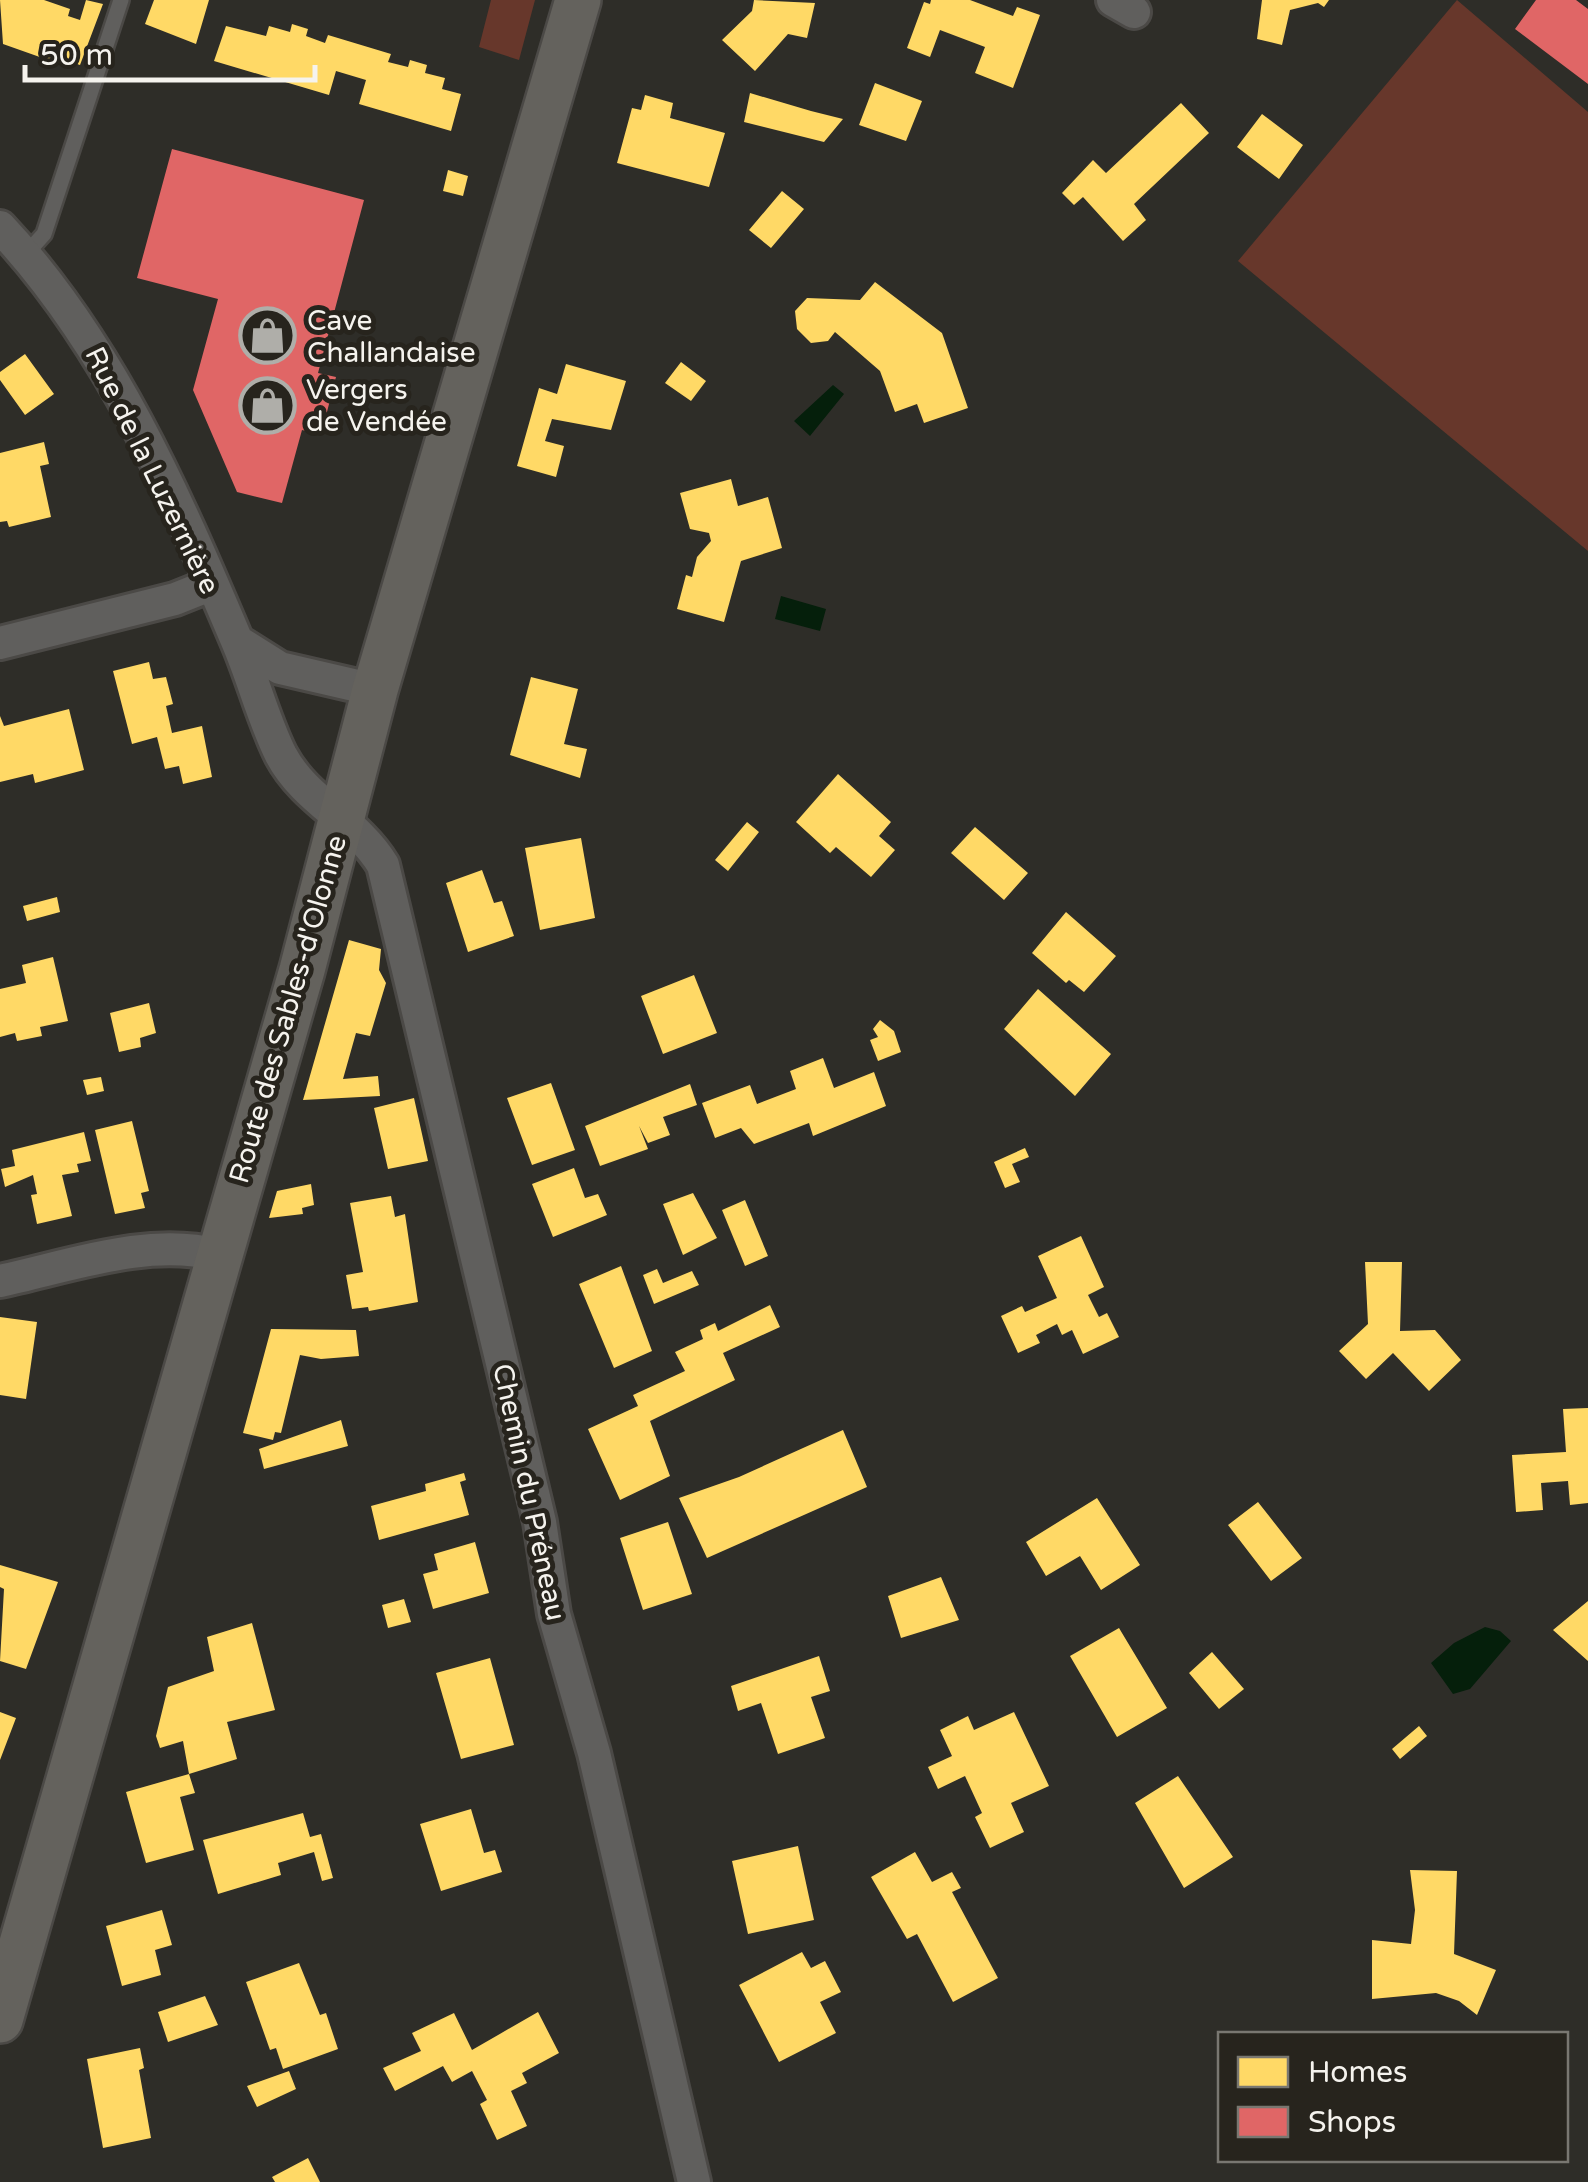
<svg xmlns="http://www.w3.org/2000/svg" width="1588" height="2182" font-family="'Varela Round',sans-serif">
<rect width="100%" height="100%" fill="#2e2d28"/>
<path fill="#67372b" d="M 491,0 L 535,0 L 519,60 L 479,47 Z
M 1457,0 L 1588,112 L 1588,551 L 1238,261 Z"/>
<path fill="#051f0b" d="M 833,385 L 844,394 L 810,436 L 794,421 Z
M 781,596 L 826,609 L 820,631 L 775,619 Z
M 1485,1627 L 1500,1631 L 1511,1641 L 1470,1689 L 1453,1694 L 1431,1663 L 1454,1643 Z"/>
<path fill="#ffd966" d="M 0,0 L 44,0 L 70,9 L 68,16 L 80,20 L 86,0 L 103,4 L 80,65 L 53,56 L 51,61 L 3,44 Z
M 154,0 L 209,0 L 196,44 L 145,24 Z
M 754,0 L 815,3 L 807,38 L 788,34 L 755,71 L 722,40 L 752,11 Z
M 931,0 L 970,0 L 1013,16 L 1017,7 L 1040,15 L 1013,88 L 975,73 L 985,47 L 940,30 L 930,57 L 907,48 L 924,2 L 930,4 Z
M 1262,0 L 1329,0 L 1324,7 L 1318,3 L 1290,10 L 1282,45 L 1257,39 Z
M 292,24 L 308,29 L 306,36 L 325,43 L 328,35 L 391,54 L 388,62 L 408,67 L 410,60 L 427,65 L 425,73 L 445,78 L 442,89 L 461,94 L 451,131 L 359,104 L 366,80 L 336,71 L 329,95 L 214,61 L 226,26 L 266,36 L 269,26 L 290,32 Z
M 875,83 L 922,101 L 906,141 L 859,125 Z
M 750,93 L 811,111 L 843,119 L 824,142 L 744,122 Z
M 645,95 L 673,103 L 670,118 L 725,133 L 709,187 L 617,163 L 632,108 L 641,110 Z
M 1181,103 L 1209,133 L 1134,204 L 1146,220 L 1123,241 L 1083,197 L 1074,205 L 1062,193 L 1093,160 L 1106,173 Z
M 1262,114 L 1303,145 L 1279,179 L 1237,147 Z
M 448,170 L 468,176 L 463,196 L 443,191 Z
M 782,191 L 804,209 L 771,248 L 749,230 Z
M 875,282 L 942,333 L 968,408 L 924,423 L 917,404 L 895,412 L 880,371 L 835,332 L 828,341 L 811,343 L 797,329 L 795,311 L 807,298 L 860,300 Z
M 25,354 L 54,394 L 25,415 L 0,380 L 0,372 Z
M 681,362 L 706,381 L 691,401 L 665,383 Z
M 566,364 L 626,381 L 611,430 L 552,419 L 545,441 L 564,446 L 556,477 L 517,466 L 539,388 L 557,394 Z
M 44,442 L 49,464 L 40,466 L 51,517 L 9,527 L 7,521 L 0,522 L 0,453 Z
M 731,479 L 738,506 L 768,497 L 782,548 L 741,561 L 724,622 L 677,609 L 686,575 L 692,577 L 697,557 L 711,541 L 709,533 L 690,529 L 680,493 Z
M 149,662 L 153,679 L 166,677 L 173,704 L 166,706 L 172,733 L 202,726 L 212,777 L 183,784 L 179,766 L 165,769 L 157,737 L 132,744 L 113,671 Z
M 531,677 L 578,689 L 564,744 L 587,749 L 580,778 L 510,755 Z
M 69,709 L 84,770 L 35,783 L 33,774 L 0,782 L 0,716 L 4,726 Z
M 838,774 L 891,822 L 879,836 L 895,850 L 871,877 L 836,847 L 830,853 L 796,822 Z
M 747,822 L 759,832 L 728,871 L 715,860 Z
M 975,827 L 1028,873 L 1004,900 L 951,853 Z
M 581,838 L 595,918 L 540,930 L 525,848 Z
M 482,870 L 494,903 L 502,901 L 514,936 L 468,952 L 446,883 Z
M 57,897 L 60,912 L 27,921 L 23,906 Z
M 1066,912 L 1116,956 L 1084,992 L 1069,980 L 1066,983 L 1032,953 Z
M 349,940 L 381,949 L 379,970 L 386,983 L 370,1036 L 356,1033 L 343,1079 L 378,1076 L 380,1096 L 303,1100 Z
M 53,957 L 68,1021 L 40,1027 L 42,1036 L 17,1041 L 15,1033 L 0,1037 L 0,989 L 26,983 L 22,965 Z
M 694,975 L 717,1033 L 663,1054 L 641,996 Z
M 1038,989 L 1111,1054 L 1075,1096 L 1004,1029 Z
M 149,1003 L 156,1033 L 140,1038 L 141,1047 L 119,1052 L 110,1013 Z
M 880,1020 L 894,1031 L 901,1052 L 878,1061 L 870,1040 L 878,1037 L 873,1029 Z
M 823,1058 L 834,1088 L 874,1072 L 886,1106 L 813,1136 L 809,1123 L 754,1144 L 741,1128 L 715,1138 L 702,1103 L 750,1085 L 757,1104 L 796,1089 L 790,1071 Z
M 101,1077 L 104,1091 L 87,1095 L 83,1080 Z
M 551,1083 L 575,1150 L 532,1165 L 507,1098 Z
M 690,1084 L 697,1105 L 663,1117 L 670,1135 L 648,1143 L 639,1126 L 648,1149 L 600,1166 L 585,1126 Z
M 414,1098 L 428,1161 L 388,1169 L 374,1108 Z
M 132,1121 L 149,1191 L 141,1193 L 145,1208 L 115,1214 L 95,1130 Z
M 84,1132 L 91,1161 L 77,1164 L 79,1172 L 62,1175 L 72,1216 L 37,1224 L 31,1195 L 37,1194 L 33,1175 L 5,1187 L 1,1169 L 15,1166 L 12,1150 Z
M 1025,1148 L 1029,1157 L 1012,1164 L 1020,1182 L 1005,1188 L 994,1162 Z
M 574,1168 L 585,1198 L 598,1194 L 607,1215 L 553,1237 L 532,1184 Z
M 311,1184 L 314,1205 L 302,1208 L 303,1214 L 269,1218 L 277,1191 Z
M 693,1193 L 717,1238 L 683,1255 L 663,1204 Z
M 391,1196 L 395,1217 L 405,1214 L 418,1302 L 369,1311 L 368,1307 L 352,1309 L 346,1275 L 363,1272 L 350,1203 Z
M 745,1200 L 768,1256 L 745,1266 L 722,1210 Z
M 1081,1236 L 1104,1287 L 1088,1295 L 1099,1317 L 1107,1313 L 1119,1337 L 1083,1354 L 1072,1330 L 1062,1335 L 1057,1324 L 1036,1335 L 1040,1343 L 1018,1353 L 1001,1316 L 1022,1306 L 1025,1312 L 1057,1298 L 1038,1256 Z
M 1365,1262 L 1402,1262 L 1400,1331 L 1435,1330 L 1461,1360 L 1429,1391 L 1393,1353 L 1366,1379 L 1339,1351 L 1368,1324 Z
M 621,1266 L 652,1351 L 614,1368 L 579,1284 Z
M 657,1269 L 663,1283 L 692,1271 L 699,1285 L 654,1304 L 643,1275 Z
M 770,1305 L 780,1327 L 723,1353 L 735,1380 L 650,1421 L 670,1476 L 620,1500 L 588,1429 L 638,1406 L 633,1395 L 685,1371 L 675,1352 L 703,1339 L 700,1330 L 715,1323 L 718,1331 Z
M 0,1317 L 37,1322 L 26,1399 L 0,1395 Z
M 271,1329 L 356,1330 L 359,1356 L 321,1359 L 300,1355 L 281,1433 L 275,1432 L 273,1440 L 243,1433 Z
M 1588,1408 L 1588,1503 L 1570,1505 L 1568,1481 L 1541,1483 L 1543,1510 L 1516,1512 L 1512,1455 L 1566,1452 L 1563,1409 Z
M 341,1420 L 348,1446 L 264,1469 L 259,1449 Z
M 843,1430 L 867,1487 L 707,1558 L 679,1498 L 739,1477 Z
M 464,1473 L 466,1480 L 460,1482 L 469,1515 L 379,1540 L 371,1506 L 426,1491 L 425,1484 Z
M 1097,1498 L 1140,1565 L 1101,1590 L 1080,1556 L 1046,1576 L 1026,1542 Z
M 1258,1502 L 1302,1558 L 1271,1581 L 1228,1525 Z
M 668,1522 L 692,1594 L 643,1610 L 620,1538 Z
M 475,1542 L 489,1593 L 433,1609 L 423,1574 L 438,1570 L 434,1554 Z
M 0,1565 L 58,1582 L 26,1669 L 0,1661 L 4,1589 L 0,1587 Z
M 941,1577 L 959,1620 L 901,1638 L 888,1596 Z
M 404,1599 L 411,1622 L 388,1628 L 382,1605 Z
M 1588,1601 L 1588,1661 L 1553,1630 Z
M 252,1623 L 275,1710 L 227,1722 L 237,1759 L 189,1774 L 183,1741 L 160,1748 L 156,1736 L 168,1687 L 214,1671 L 207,1637 Z
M 1119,1628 L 1167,1708 L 1117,1737 L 1070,1656 Z
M 1212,1652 L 1244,1689 L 1219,1709 L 1189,1673 Z
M 819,1656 L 830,1691 L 811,1697 L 825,1738 L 778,1754 L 761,1703 L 738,1711 L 731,1686 Z
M 490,1658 L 514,1745 L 461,1759 L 436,1673 Z
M 0,1712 L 16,1718 L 0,1760 Z
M 1014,1712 L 1049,1786 L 1011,1803 L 1024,1832 L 990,1848 L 975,1817 L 982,1813 L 965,1776 L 938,1789 L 928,1767 L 952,1756 L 940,1730 L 968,1716 L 974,1730 Z
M 1419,1726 L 1427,1736 L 1400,1759 L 1392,1749 Z
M 189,1774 L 195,1793 L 180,1797 L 194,1850 L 146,1863 L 126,1792 Z
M 1178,1776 L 1233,1857 L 1184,1888 L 1135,1803 Z
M 471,1809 L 484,1853 L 495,1850 L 502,1872 L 441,1891 L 420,1824 Z
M 303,1813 L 310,1837 L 321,1834 L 333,1878 L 322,1881 L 314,1852 L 278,1863 L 281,1875 L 218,1894 L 203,1840 Z
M 798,1846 L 814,1920 L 748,1934 L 732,1861 Z
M 915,1852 L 932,1882 L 952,1872 L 961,1888 L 952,1892 L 998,1978 L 953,2002 L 917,1934 L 907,1939 L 871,1877 Z
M 1410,1870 L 1457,1871 L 1454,1954 L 1496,1970 L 1477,2015 L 1459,2001 L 1436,1993 L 1372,1999 L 1372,1940 L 1411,1944 L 1415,1910 Z
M 162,1910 L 172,1945 L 155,1950 L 161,1975 L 122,1986 L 106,1926 Z
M 802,1952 L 811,1968 L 825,1961 L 841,1992 L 820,2002 L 836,2033 L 779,2062 L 739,1985 Z
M 299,1963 L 320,2015 L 326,2013 L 338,2049 L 283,2069 L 276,2048 L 270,2050 L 246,1982 Z
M 205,1996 L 218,2025 L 168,2042 L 158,2012 Z
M 538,2012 L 559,2053 L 522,2073 L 527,2083 L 511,2091 L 527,2126 L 497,2140 L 480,2104 L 487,2100 L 472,2071 L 452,2082 L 443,2066 L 395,2091 L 383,2068 L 421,2051 L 412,2033 L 454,2013 L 472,2050 Z
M 140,2048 L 144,2068 L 139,2070 L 151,2138 L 103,2148 L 87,2059 Z
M 289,2071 L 296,2089 L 257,2107 L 247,2086 Z
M 308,2158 L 320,2182 L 275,2182 L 272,2177 Z"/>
<path fill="#e06666" d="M 1536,0 L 1576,0 L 1588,9 L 1588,84 L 1515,29 Z
M 172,149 L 364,200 L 318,373 L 336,377 L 321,435 L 302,430 L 282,503 L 237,492 L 193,390 L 218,299 L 137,278 Z"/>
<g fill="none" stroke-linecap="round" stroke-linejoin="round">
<defs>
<path id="service" d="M 26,254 L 44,234 L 121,0"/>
<path id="minor" d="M 1113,0 L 1134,12
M 0,227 C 110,344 175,495 237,641 C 253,678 263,719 281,755 C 306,802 356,820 383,865 L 540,1522 L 554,1614 L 594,1753 L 694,2182
M 237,641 L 280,668 L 375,690
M 0,643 L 175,599 L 210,585
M 0,1281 C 70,1266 148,1237 218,1255"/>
<path id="secondary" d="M 0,2020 L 302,970 L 375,690 L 578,0"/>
</defs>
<use href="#service" stroke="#4b4946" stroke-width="20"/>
<use href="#minor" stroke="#4b4946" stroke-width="38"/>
<use href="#secondary" stroke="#4b4946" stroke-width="50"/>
<use href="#service" stroke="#605f5d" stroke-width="15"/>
<use href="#minor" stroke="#605f5d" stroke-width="32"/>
<use href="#secondary" stroke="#64625d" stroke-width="45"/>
</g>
<defs>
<symbol id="shop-ring" viewBox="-11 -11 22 22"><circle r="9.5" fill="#27241d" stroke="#afaea9" stroke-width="1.5"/><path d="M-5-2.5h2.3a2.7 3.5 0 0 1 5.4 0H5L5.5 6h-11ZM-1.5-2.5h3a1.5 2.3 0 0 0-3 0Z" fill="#afaea9"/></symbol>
</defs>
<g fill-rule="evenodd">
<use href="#shop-ring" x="236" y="304" width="63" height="63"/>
<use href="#shop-ring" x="236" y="374" width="63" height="63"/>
</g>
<g text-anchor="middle" stroke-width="10" stroke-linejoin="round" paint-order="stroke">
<g font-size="28" fill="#f5f3ee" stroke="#27241d" text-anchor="start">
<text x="307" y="330">Cave<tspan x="307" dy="32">Challandaise</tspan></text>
<text x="306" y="399">Vergers<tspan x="306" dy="32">de Vendée</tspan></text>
</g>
<g font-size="28" fill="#f5f3ee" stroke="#27241d">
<text transform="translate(153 470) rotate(64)" y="10">Rue de la Luzernière</text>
<text transform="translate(287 1009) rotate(-74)" y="10">Route des Sables-d'Olonne</text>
<text transform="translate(530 1492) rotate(78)" y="10">Chemin du Préneau</text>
</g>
</g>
<rect x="1218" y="2032" width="350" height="130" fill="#27241d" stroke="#797771" stroke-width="2.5"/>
<rect x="1238" y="2057" width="50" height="30" fill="#ffd966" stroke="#797771" stroke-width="2.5"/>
<text x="1308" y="2082" font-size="30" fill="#f5f3ee">Homes</text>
<rect x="1238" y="2107" width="50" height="30" fill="#e06666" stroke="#797771" stroke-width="2.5"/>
<text x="1308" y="2132" font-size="30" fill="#f5f3ee">Shops</text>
<path d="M25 65v15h290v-15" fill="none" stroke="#f5f3ee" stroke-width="5"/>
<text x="40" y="65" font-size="30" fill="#f5f3ee" stroke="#27241d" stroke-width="8" paint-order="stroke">50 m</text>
</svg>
